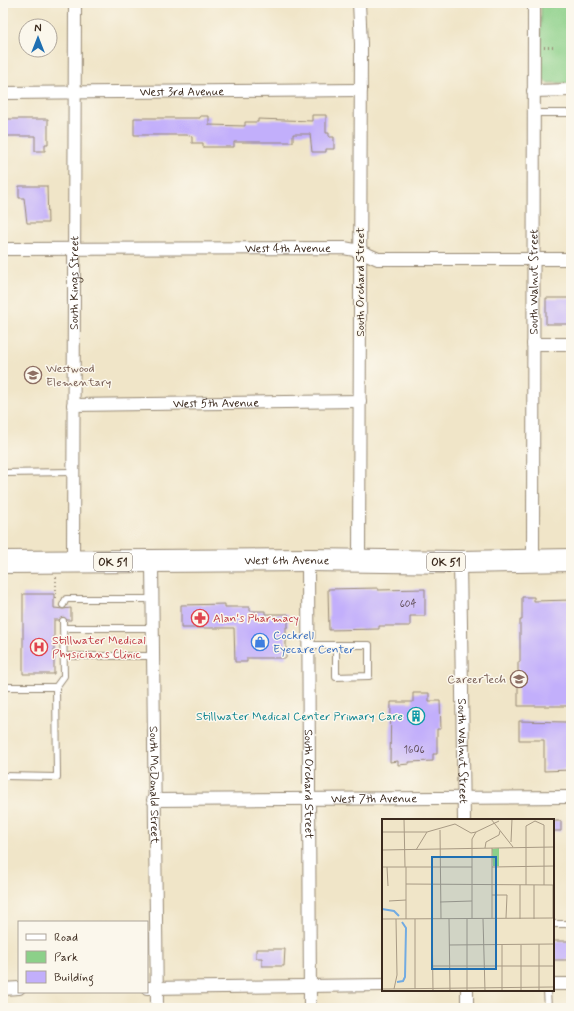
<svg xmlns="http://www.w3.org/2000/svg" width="574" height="1011" font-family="Mynerve,sans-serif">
<rect width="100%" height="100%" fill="#fbf7ec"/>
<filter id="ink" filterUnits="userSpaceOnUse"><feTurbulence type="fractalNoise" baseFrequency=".025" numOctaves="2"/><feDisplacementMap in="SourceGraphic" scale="8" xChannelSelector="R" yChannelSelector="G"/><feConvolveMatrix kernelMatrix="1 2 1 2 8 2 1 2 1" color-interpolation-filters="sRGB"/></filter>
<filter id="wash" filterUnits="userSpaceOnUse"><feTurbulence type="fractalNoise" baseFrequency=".012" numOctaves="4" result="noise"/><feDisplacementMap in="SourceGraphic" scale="16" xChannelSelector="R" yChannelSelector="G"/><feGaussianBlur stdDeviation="0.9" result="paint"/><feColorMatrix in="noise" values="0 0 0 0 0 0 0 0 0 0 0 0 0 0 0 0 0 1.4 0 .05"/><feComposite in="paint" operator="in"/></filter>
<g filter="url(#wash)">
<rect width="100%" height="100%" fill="#f0e5c8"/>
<path fill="#8cd089" stroke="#647d54" d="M 541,3 L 571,3 L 571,83 L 547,83 L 540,78 Z"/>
<g id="blocks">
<path fill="#c2affb" d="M 312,115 L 326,115 L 326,133 L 329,133 L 329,137 L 334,137 L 334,149 L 326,149 L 326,152 L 312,152 L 310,134 L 293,134 L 293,142 L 234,142 L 234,147 L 203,147 L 203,143 L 192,143 L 192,137 L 187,135 L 134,135 L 134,118 L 200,118 L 200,116 L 209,116 L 209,125 L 245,126 L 245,122 L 258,122 L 258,119 L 312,121 Z
M 3,119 L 48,119 L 48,144 L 45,144 L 45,151 L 35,151 L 35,136 L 3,136 Z
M 19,186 L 47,186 L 48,223 L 27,223 L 24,198 L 19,198 Z
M 546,298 L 571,298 L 571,324 L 546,324 Z
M 378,588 L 378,590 L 425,589 L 425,616 L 410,616 L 410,626 L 379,626 L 379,629 L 329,630 L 328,589 Z
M 23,594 L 54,594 L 54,608 L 63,609 L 71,608 L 71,620 L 67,620 L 63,617 L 59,620 L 54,620 L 54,674 L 23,674 Z
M 522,597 L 534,597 L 534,601 L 571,600 L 571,706 L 518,706 L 518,662 L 520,662 L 520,620 L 522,620 Z
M 225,604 L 225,607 L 250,607 L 250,611 L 265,611 L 265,614 L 288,614 L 288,627 L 286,627 L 286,658 L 247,658 L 247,662 L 235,662 L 234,628 L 181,628 L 181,605 Z
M 413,693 L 429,693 L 429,701 L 440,701 L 441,729 L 437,729 L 437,754 L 433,754 L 433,761 L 409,762 L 409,764 L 398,765 L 398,761 L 390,762 L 391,702 L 413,702 Z
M 519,721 L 566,722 L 566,724 L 571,724 L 571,770 L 544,771 L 544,740 L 519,740 Z
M 553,821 L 561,821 L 561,831 L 553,831 Z
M 553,941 L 571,941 L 571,960 L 553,960 Z
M 256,949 L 285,949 L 284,966 L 262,966 L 262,958 L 256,958 Z"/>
</g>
</g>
<g filter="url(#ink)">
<use href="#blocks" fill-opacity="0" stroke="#968873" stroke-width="1"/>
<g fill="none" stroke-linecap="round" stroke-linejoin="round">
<defs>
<path id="lane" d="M 533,113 L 571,113
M 3,473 L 72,472
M 63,605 L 66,599 L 152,599
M 63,628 L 152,628
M 308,645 L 369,645 L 369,676 L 336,677 L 336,645
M 64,656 L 152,656
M 3,687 L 56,687 L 57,777 L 3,776
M 56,687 L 64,676 L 63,621
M 553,924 L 571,924
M 547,990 L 548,1008"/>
<g id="street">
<path d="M 359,3 L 361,44 L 359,560"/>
<path d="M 533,91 L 571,90"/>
<path id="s1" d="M 3,93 L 361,90"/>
<path id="s2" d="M 3,249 L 344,248 L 360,251 L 378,259 L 571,259"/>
<path d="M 533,344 L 571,344"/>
<path id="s3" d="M 73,405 L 360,401"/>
<path id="s4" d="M 308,560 L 310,1008"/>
<path id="s5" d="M 533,560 L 534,3"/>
<path id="s6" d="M 73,562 L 75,3"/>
<path id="s7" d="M 152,562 L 157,1008"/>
<path id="s8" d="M 460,562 L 464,820"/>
<path id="s9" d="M 153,800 L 571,797"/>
<path d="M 553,984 L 571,984"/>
<path d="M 147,988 L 383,985"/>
<path d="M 3,989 L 19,988"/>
<path d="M 467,990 L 467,1008"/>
</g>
<g id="highway">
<path id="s10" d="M 3,562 L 308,560 L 460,562 L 571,560"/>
</g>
</defs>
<use href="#lane" stroke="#968873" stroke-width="8"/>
<use href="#street" stroke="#968873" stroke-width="14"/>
<use href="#highway" stroke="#968873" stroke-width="24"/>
<path stroke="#968873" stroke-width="2" stroke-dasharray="1 3" stroke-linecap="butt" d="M 544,47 L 555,47
M 56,577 L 56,600"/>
<use href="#lane" stroke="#fff" stroke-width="6"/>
<use href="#street" stroke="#fff" stroke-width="12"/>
<use href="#highway" stroke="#fff" stroke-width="22"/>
</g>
</g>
<defs>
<symbol id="school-ring" viewBox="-11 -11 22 22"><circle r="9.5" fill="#fbf7ec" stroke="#8d6e63" stroke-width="1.5"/><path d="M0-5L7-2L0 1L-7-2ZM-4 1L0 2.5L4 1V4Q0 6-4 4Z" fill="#8d6e63"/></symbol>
<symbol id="pharmacy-ring" viewBox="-11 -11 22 22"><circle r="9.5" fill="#fbf7ec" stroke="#e0444e" stroke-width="1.5"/><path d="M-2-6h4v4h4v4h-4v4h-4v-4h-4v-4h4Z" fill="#e0444e"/></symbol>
<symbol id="shop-ring" viewBox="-11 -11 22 22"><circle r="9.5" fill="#fbf7ec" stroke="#3f7fe0" stroke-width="1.5"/><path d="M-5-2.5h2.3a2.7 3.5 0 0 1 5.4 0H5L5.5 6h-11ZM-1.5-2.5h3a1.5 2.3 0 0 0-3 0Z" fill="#3f7fe0"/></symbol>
<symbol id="hospital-ring" viewBox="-11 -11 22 22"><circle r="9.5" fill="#fbf7ec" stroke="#e0444e" stroke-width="1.5"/><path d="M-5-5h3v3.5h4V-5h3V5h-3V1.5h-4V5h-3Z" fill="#e0444e"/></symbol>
<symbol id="building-ring" viewBox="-11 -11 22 22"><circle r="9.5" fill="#fbf7ec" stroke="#0f9aa8" stroke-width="1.5"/><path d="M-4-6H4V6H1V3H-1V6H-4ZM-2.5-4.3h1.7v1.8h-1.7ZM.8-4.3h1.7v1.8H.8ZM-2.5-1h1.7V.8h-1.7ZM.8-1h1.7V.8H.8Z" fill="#0f9aa8"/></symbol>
</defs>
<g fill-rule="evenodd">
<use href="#school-ring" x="23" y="365" width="20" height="20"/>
<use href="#pharmacy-ring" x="190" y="608" width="20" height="20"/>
<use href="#shop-ring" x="250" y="632" width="20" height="20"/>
<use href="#hospital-ring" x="29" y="637" width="20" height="20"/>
<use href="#school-ring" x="509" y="669" width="20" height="20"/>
<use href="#building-ring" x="406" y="706" width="20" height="20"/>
</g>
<g text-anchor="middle" stroke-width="3" stroke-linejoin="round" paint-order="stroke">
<g font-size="10" fill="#5d4b55">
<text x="408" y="607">604</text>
<text x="414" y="753">1606</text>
</g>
<g fill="#fbf7ec" stroke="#75685c" stroke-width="1">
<rect x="94" y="553" width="38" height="18" rx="3"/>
<rect x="427" y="553" width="38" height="18" rx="3"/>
</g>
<g font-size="11" font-weight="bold" fill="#3b2a1e">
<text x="113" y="566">OK 51</text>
<text x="446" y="566">OK 51</text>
</g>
<g font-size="12" fill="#3b2a1e" stroke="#fbf7ec">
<text dy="4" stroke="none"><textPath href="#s1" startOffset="179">West 3rd Avenue</textPath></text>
<text dy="4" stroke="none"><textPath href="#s2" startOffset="285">West 4th Avenue</textPath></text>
<text transform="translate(360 282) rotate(-90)" y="4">South Orchard Street</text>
<text dy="4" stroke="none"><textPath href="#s5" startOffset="278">South Walnut Street</textPath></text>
<text dy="4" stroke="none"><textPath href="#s6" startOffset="279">South Kings Street</textPath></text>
<text dy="4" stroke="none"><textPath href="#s3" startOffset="143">West 5th Avenue</textPath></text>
<text dy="4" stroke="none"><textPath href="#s10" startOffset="284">West 6th Avenue</textPath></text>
<text dy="4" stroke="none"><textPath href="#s8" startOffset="189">South Walnut Street</textPath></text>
<text dy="4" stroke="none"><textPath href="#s4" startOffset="224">South Orchard Street</textPath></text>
<text dy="4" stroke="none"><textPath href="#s7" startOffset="223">South McDonald Street</textPath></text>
<text dy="4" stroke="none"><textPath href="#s9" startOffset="221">West 7th Avenue</textPath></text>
</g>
<g font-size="12" fill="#785e54" stroke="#fbf7ec" text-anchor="start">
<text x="46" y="372">Westwood<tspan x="46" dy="14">Elementary</tspan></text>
<text x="506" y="683" text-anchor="end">CareerTech</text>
</g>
<g font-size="12" fill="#be3a42" stroke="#fbf7ec" text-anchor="start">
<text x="213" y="622">Alan's Pharmacy</text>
<text x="52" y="644">Stillwater Medical<tspan x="52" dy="14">Physicians Clinic</tspan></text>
</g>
<g font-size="12" fill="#366cbe" stroke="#fbf7ec" text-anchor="start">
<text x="273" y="639">Cockrell<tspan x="273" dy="14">Eyecare Center</tspan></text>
</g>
<g font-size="12" fill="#0d838f" stroke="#fbf7ec" text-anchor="end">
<text x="403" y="720">Stillwater Medical Center Primary Care</text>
</g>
</g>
<g transform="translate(382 819)">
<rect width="172" height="172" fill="#f0e5c8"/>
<path d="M 117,29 L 117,47 L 111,47 L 110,30 Z" fill="#8cd089"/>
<path fill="none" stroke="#72abe2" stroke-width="2" d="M 0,90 L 12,92 L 17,97M 15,163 L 21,162 L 23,158 L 24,109 L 20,103"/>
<path fill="none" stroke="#a89a84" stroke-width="1" d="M 22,0 L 23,48M 109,0 L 131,28M 58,11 L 59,100M 0,13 L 45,13 L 73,5 L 89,14 L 94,13M 129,23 L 130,0M 103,29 L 104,23 L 117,16 L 118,12M 0,31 L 172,28M 34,31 L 45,13M 0,48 L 90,48M 5,48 L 6,67M 110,48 L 172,47M 24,65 L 172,66M 138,66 L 138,100M 144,66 L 144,7 L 153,2 L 162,6 L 162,66M 152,66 L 152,100M 110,76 L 125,76 L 124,99M 7,82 L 24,81M 58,83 L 90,82M 171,99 L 171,66M 0,100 L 172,99M 24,100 L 24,48M 50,100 L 51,172M 67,100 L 68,172M 85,100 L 85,172M 90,100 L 90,20 L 94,13 L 117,2M 101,100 L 103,172M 110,100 L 110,29M 157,125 L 157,172M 67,126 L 172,125M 120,126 L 120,172M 139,126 L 139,172M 51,147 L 172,147M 0,170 L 172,168M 12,170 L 15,156 L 14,100M 33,170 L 33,100"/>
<path fill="#1f6fb2" fill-opacity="0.15" stroke="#1f6fb2" stroke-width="2" d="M 50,38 L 114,38 L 114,150 L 50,150 Z"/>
<rect width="172" height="172" fill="none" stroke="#3b2a1e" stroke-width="2"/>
</g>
<rect width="574" height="1011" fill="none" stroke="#fbf7ec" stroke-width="16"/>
<rect x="18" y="921" width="130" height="72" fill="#fbf7ec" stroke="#aea59a"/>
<rect x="26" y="934" width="20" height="6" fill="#ffffff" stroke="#aea59a"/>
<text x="54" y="941" font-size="12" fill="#3b2a1e">Road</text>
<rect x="26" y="951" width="20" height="12" fill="#8cd089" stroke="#aea59a"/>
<text x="54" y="961" font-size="12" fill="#3b2a1e">Park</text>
<rect x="26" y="971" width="20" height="12" fill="#c2affb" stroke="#aea59a"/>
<text x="54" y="981" font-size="12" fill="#3b2a1e">Building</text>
<g transform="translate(38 38)"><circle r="19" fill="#fbf7ec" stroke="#aea59a"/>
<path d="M0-3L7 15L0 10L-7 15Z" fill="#1f6fb2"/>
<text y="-6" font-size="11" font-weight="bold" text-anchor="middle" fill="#3b2a1e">N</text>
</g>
</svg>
